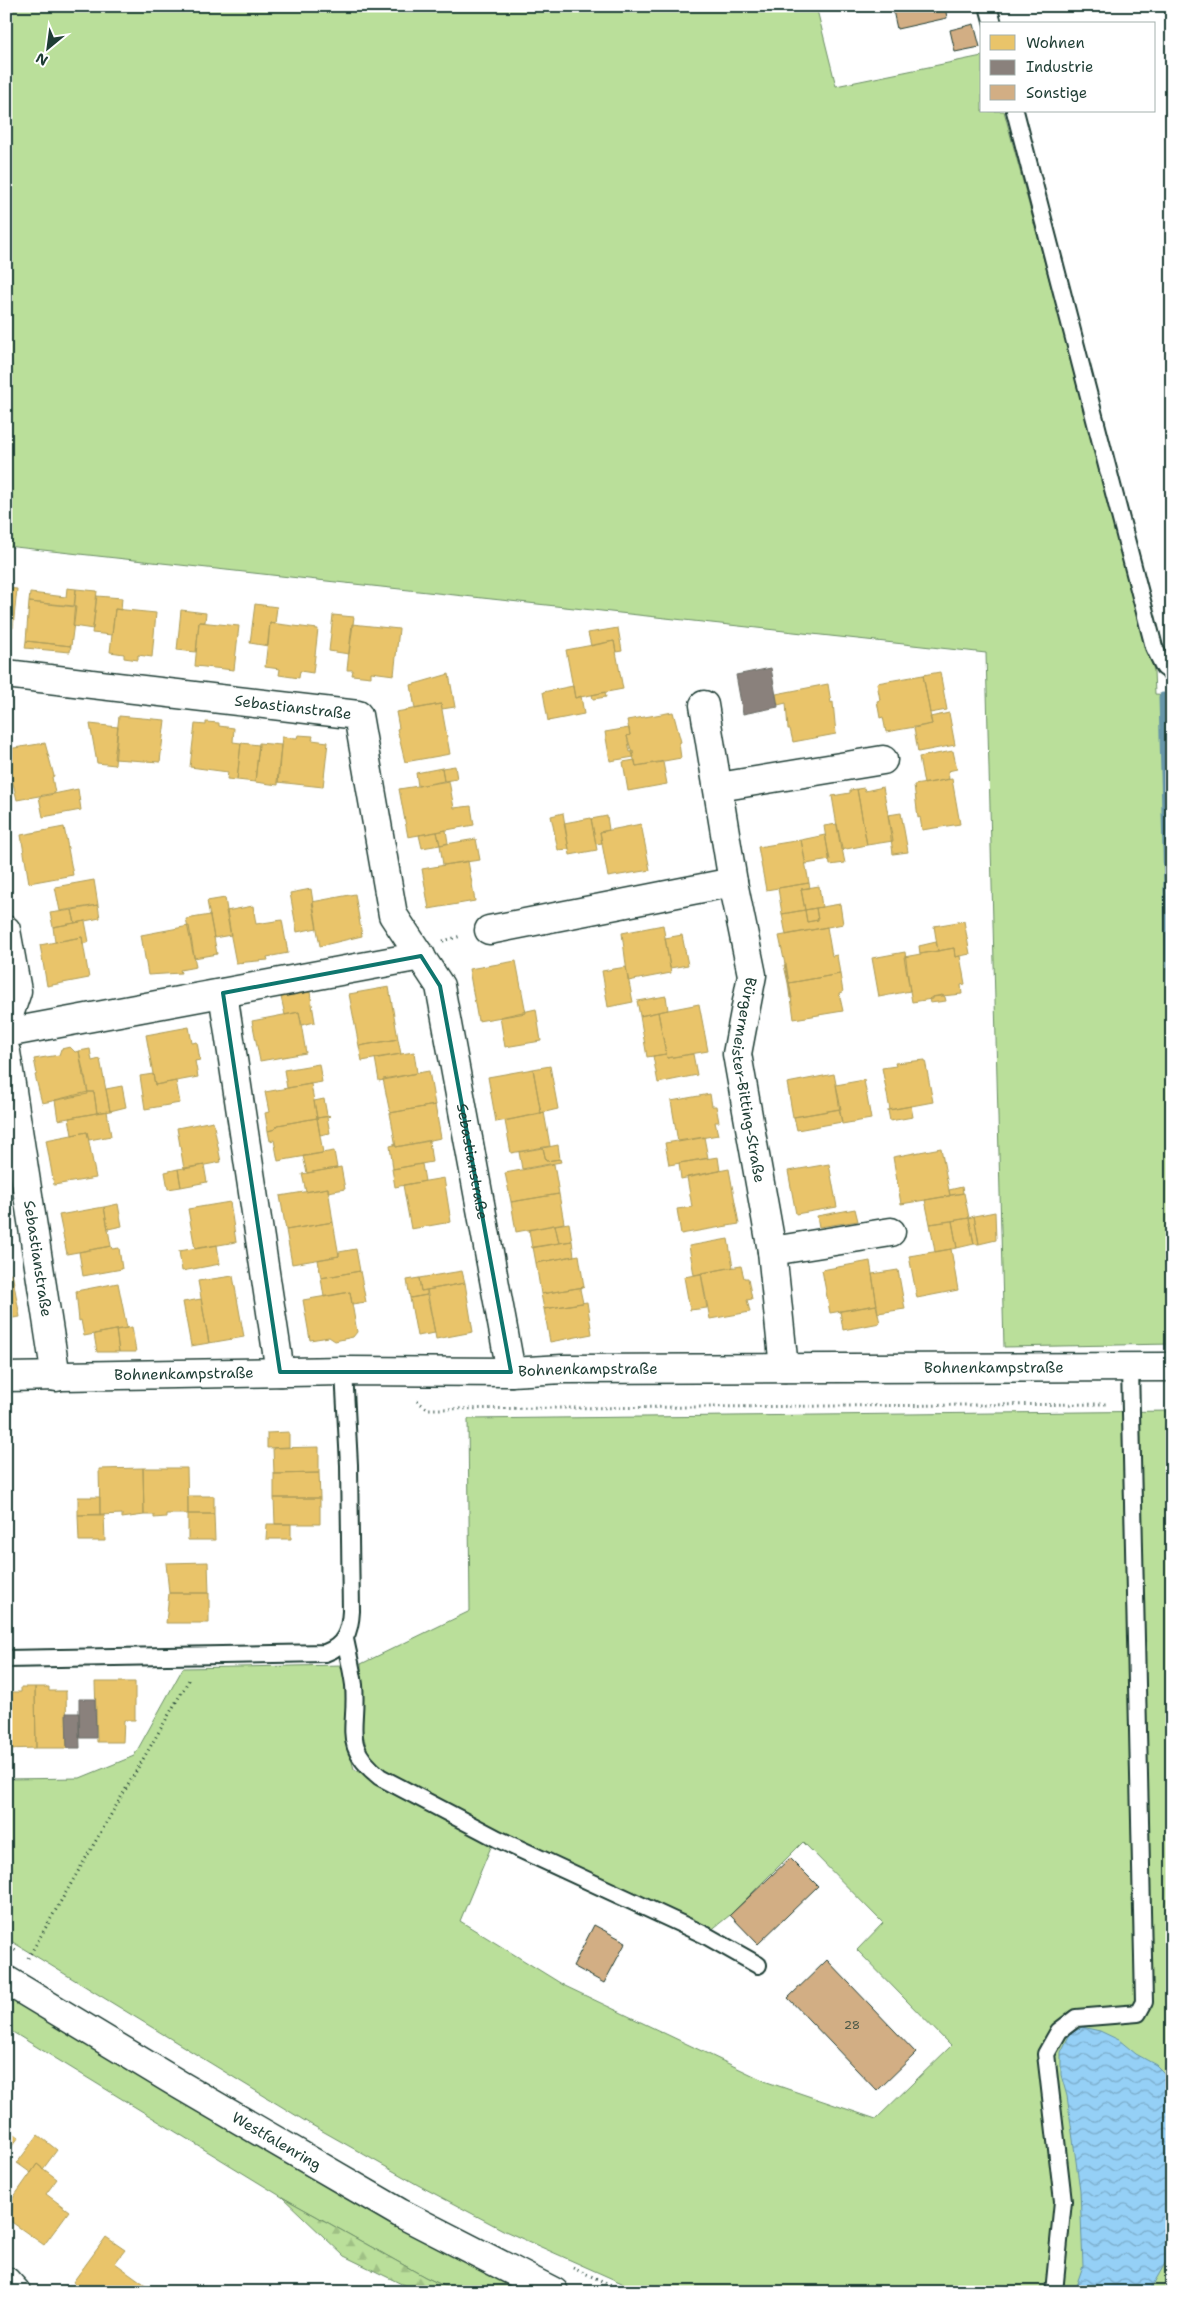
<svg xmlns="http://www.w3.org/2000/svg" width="1178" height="2298" font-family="'Shantell Sans',sans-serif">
<defs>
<pattern id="forest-firs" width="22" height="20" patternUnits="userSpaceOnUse" patternTransform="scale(1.25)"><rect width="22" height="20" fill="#badf9a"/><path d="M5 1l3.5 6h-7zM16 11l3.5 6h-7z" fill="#9fc085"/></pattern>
<pattern id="water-waves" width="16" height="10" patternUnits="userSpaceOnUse" patternTransform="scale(1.25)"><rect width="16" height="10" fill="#95d0f6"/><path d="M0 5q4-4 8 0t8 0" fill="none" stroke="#79aac8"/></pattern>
</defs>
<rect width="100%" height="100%" fill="#fff"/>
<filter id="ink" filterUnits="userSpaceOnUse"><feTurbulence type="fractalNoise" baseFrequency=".02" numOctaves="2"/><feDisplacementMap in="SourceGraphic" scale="10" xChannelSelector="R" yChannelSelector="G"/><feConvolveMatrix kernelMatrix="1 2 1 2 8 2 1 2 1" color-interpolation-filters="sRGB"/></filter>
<g filter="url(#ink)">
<path fill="#badf9a" stroke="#6c8e67" d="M 6,6 L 816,6 L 836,86 L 982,56 L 982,111 L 1004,111 L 1154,671 L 1155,694 L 1172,695 L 1172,1344 L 1004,1347 L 986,653 L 6,546 Z
M 1172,1411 L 1172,2292 L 642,2292 L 505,2231 L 418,2185 L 310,2124 L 6,1938 L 6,1779 L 80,1778 L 134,1756 L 183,1668 L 344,1665 L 348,1747 L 354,1769 L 493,1842 L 460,1921 L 565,1986 L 767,2082 L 876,2119 L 951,2046 L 857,1950 L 883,1923 L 803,1842 L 730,1915 L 710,1931 L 498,1831 L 378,1770 C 356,1740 361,1700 361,1664 L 470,1611 L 468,1419 Z
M 6,1993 L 325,2186 L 419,2239 L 525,2292 L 457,2292 L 425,2277 L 282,2197 L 6,2028 Z"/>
<path fill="url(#forest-firs)" stroke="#6c8e67" d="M 282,2197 L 425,2277 L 457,2292 L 418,2292 L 344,2256 Z"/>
<path fill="url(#water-waves)" stroke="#6695a8" d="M 1082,2027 L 1100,2031 L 1119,2040 L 1136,2054 L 1156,2065 L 1165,2074 L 1172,2098 L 1172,2251 L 1149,2292 L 1074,2292 L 1083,2266 L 1080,2190 L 1067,2096 L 1061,2075 L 1061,2052 L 1070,2034 Z"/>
<path fill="#e9c46a" stroke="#ac9c5a" d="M 6,588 L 17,589 L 13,628 L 6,627 Z
M 67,588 L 76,589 L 74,606 L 29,602 L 30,593 L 66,597 Z
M 76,589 L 97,591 L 93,629 L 73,626 Z
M 97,596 L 122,598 L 121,610 L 115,609 L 112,635 L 92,633 Z
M 29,602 L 76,607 L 71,646 L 26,641 Z
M 255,604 L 277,607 L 275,624 L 270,623 L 268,646 L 250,643 Z
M 115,609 L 156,613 L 152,657 L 138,655 L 138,660 L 124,658 L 124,654 L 110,652 Z
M 181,610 L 206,613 L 205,622 L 199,622 L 196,652 L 177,650 Z
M 333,615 L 354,617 L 349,654 L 329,651 Z
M 199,622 L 239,626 L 234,670 L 195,666 Z
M 270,623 L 318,629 L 313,673 L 300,671 L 299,678 L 279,675 L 280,669 L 265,667 Z
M 352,624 L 399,629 L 394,675 L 371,672 L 371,677 L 352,675 L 353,670 L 347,670 Z
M 618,628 L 622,651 L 616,652 L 614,641 L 591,646 L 588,633 Z
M 26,641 L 71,646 L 70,652 L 25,648 Z
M 614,641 L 623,689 L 575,698 L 566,650 Z
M 940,672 L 947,710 L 930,713 L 923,675 Z
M 449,674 L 455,707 L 442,709 L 441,704 L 415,709 L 411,685 Z
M 923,675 L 932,724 L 886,732 L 883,717 L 880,718 L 877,701 L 880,700 L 877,683 Z
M 828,684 L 831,703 L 833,702 L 836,734 L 793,742 L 790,729 L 788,729 L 786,703 L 778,705 L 776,694 Z
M 573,686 L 575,698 L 581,696 L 584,714 L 548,721 L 543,692 Z
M 605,692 L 606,697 L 593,699 L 592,695 Z
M 441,704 L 450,754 L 405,762 L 397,729 L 399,728 L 396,712 Z
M 673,712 L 681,742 L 679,743 L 681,758 L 636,766 L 627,736 L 630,735 L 627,720 Z
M 949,713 L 955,745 L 918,752 L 914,728 L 932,724 L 930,717 Z
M 119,716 L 165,720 L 160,762 L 114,759 Z
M 206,722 L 219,723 L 219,726 L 234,728 L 233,742 L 241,743 L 237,780 L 227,779 L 228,772 L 190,767 L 195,724 L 206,725 Z
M 90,724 L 118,727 L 115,765 L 97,763 Z
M 629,728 L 630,735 L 627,736 L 630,752 L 633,751 L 634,757 L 610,761 L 605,732 Z
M 298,735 L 313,736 L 312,740 L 328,742 L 323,787 L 277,782 L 282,737 L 297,738 Z
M 45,743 L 54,776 L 52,777 L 55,793 L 17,800 L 9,766 L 11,766 L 8,749 Z
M 241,743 L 259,745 L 255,782 L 237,780 Z
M 259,743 L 281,745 L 278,785 L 255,782 Z
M 953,751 L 957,769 L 948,771 L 949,779 L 924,784 L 919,757 Z
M 635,760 L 636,766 L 663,762 L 667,784 L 628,791 L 623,762 Z
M 455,766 L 457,779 L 444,781 L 442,768 Z
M 442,768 L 444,781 L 418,786 L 416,773 Z
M 952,779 L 960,824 L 922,830 L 920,817 L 918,818 L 914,785 Z
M 449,781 L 454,808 L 471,806 L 474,825 L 408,837 L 399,789 Z
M 883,787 L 893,841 L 867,845 L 857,789 L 864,788 L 865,791 Z
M 78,789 L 81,810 L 43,817 L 39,797 Z
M 857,789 L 867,845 L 841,850 L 832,796 L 850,793 L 850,790 Z
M 563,813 L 569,849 L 558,850 L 551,816 Z
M 901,813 L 908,852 L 893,854 L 888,815 Z
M 607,816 L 609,830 L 600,832 L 602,843 L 596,844 L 591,819 Z
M 591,818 L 597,850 L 570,855 L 564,823 Z
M 641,824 L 650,870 L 608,877 L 600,832 Z
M 837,824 L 845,863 L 830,865 L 824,826 Z
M 64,827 L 73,875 L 29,883 L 21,835 Z
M 446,830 L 448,843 L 440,845 L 437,832 Z
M 437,832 L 440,845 L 422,848 L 419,835 Z
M 825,835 L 830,860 L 806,864 L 801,840 Z
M 476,839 L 480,860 L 443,865 L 440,845 Z
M 801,840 L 809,883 L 766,890 L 758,847 Z
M 468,861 L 475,901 L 429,909 L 422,869 Z
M 94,880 L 98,905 L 60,911 L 55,887 Z
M 809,883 L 810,888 L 801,889 L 805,910 L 782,914 L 778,888 Z
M 819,886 L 822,907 L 805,910 L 801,889 Z
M 311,889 L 317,928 L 297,932 L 290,893 Z
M 355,894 L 362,936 L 320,946 L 312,902 Z
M 225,898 L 231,935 L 214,938 L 207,901 Z
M 840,904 L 843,924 L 786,935 L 782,914 L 805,910 L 807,922 L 818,920 L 816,908 Z
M 98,905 L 100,918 L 75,923 L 72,910 Z
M 253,906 L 256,924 L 282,920 L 288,953 L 267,957 L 268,960 L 236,963 L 226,911 Z
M 816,908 L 818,920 L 807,922 L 805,910 Z
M 72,910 L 75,923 L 53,927 L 50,913 Z
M 210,915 L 217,954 L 194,958 L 186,919 Z
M 85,921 L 89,942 L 83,944 L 82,937 L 55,942 L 53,927 Z
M 964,921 L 970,954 L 955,957 L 954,948 L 938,951 L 934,926 Z
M 663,925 L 671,973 L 628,981 L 622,933 Z
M 189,926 L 196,967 L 180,970 L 181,973 L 148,975 L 141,935 Z
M 827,927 L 832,956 L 837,955 L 840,974 L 789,983 L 779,936 Z
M 682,935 L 688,965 L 670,968 L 665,938 Z
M 82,937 L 89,978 L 47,986 L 40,945 Z
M 936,942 L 938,951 L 920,954 L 919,946 Z
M 954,948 L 955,957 L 960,956 L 965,984 L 961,985 L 962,994 L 932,997 L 932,999 L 912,1002 L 904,957 Z
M 905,952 L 910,991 L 879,997 L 872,958 Z
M 516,961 L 526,1013 L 478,1021 L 469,969 Z
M 786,964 L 789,983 L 788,983 L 784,965 Z
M 626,967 L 633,1002 L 608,1007 L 602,971 Z
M 840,974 L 843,992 L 839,993 L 843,1011 L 794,1019 L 789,983 Z
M 788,983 L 789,983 L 792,998 L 790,998 Z
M 389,987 L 398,1039 L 359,1046 L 349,994 Z
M 310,992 L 315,1022 L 302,1025 L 299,1012 L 285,1015 L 281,997 Z
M 942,995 L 945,997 L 946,1001 L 930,1003 L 929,999 L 932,997 Z
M 666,996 L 668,1010 L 640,1016 L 637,1001 Z
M 699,1004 L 708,1051 L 667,1058 L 658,1012 Z
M 536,1009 L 541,1041 L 505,1047 L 500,1017 Z
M 299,1012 L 306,1053 L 260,1061 L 252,1021 Z
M 658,1012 L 666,1054 L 647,1057 L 640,1016 Z
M 189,1027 L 192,1043 L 197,1042 L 200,1060 L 195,1061 L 198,1077 L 155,1085 L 146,1035 Z
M 398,1039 L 401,1054 L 362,1061 L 359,1046 Z
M 70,1047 L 75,1052 L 79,1051 L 88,1094 L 42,1103 L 35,1075 L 37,1074 L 34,1059 L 59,1055 L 61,1049 Z
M 90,1049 L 92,1061 L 100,1059 L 110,1111 L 97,1113 L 94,1092 L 88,1092 L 85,1076 L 83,1076 L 79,1051 Z
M 414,1052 L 417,1073 L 379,1081 L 375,1058 Z
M 666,1054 L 667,1058 L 693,1054 L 697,1075 L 658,1083 L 653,1056 Z
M 925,1060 L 933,1102 L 890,1110 L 882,1068 L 896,1066 L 895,1063 Z
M 319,1064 L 322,1082 L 287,1088 L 284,1070 Z
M 550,1066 L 558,1109 L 541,1113 L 533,1069 Z
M 533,1069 L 541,1114 L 496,1122 L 488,1077 Z
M 429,1071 L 435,1105 L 390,1113 L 383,1079 Z
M 153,1074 L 155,1085 L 176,1081 L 180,1103 L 145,1109 L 140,1076 Z
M 834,1074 L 841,1109 L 793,1117 L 787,1083 Z
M 864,1080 L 871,1119 L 842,1124 L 836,1085 Z
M 311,1084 L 317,1118 L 278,1125 L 275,1129 L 268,1131 L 265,1113 L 269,1112 L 265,1092 Z
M 122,1086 L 126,1107 L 110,1111 L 106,1089 Z
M 88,1092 L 94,1092 L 97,1113 L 58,1120 L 55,1100 Z
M 710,1094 L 712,1106 L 716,1106 L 719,1122 L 715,1122 L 718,1135 L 678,1142 L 671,1101 Z
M 324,1099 L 327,1115 L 330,1116 L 317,1118 L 314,1101 Z
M 435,1105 L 441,1138 L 396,1147 L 390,1113 Z
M 911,1106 L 913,1117 L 890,1121 L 888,1110 Z
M 839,1109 L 842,1122 L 797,1130 L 794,1117 Z
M 107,1111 L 111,1136 L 89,1140 L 87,1132 L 72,1135 L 69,1118 Z
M 544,1112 L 550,1146 L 511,1153 L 505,1121 Z
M 330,1116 L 327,1117 L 330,1133 L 320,1135 L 317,1118 Z
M 317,1118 L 323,1153 L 278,1161 L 274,1140 L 270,1141 L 268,1131 L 275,1129 L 278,1125 Z
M 213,1121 L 221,1162 L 184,1169 L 177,1128 Z
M 87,1132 L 96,1178 L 54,1185 L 46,1140 Z
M 704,1137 L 708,1158 L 669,1165 L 665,1143 Z
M 429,1141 L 432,1162 L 393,1169 L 390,1146 L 394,1145 L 394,1143 L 396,1147 Z
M 558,1145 L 560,1159 L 546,1161 L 543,1148 Z
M 543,1148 L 546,1161 L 560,1159 L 561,1162 L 522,1169 L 519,1152 Z
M 941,1148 L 950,1196 L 901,1204 L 893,1157 Z
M 334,1151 L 337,1168 L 307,1173 L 303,1156 Z
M 718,1157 L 720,1171 L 681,1179 L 679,1163 Z
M 422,1164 L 425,1181 L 395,1187 L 392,1169 Z
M 554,1164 L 559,1194 L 511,1202 L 505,1173 Z
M 829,1164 L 837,1207 L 796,1214 L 788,1171 Z
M 204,1165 L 207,1182 L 181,1187 L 178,1169 Z
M 341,1167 L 345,1189 L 328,1192 L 328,1188 L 306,1192 L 302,1174 Z
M 178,1169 L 181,1187 L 168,1189 L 165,1172 Z
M 729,1169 L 739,1224 L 681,1234 L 677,1209 L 692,1207 L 687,1177 Z
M 444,1178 L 451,1222 L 411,1229 L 403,1185 Z
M 962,1187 L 963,1193 L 950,1195 L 949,1190 Z
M 328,1188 L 333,1222 L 286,1230 L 280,1196 Z
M 964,1193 L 969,1218 L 930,1224 L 925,1200 Z
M 559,1194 L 564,1223 L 516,1232 L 511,1202 Z
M 230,1202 L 236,1242 L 195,1249 L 188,1209 Z
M 118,1204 L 122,1226 L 108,1229 L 104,1207 Z
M 104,1207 L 111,1246 L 67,1254 L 59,1215 Z
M 855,1209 L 858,1221 L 819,1227 L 817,1216 Z
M 995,1212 L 996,1240 L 979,1244 L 974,1216 Z
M 974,1216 L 979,1244 L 974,1244 L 969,1218 Z
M 969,1218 L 974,1244 L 957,1248 L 952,1221 Z
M 952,1221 L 957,1248 L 935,1252 L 930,1224 Z
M 333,1222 L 339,1256 L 292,1264 L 286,1230 Z
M 569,1223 L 572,1241 L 559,1243 L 555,1225 Z
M 555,1225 L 559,1243 L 532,1248 L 529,1230 Z
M 728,1239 L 733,1267 L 694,1275 L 689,1246 Z
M 572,1241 L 574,1256 L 536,1263 L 533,1247 Z
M 217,1245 L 220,1264 L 182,1271 L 179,1251 Z
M 111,1246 L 112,1249 L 119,1248 L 122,1269 L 83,1276 L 79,1252 Z
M 356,1249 L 360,1271 L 321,1278 L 318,1260 L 339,1256 L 339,1252 Z
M 951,1249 L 958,1290 L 917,1298 L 909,1256 Z
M 579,1255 L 584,1287 L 541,1294 L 536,1263 Z
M 870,1261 L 877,1305 L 830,1313 L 822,1270 Z
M 741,1266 L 744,1278 L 748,1278 L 752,1299 L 747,1300 L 750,1312 L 710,1319 L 701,1273 Z
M 898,1270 L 905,1309 L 878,1313 L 872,1274 Z
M 360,1271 L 366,1302 L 352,1304 L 350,1292 L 324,1297 L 321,1278 Z
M 462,1271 L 465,1283 L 421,1291 L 419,1278 Z
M 12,1273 L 20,1317 L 6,1319 L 6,1274 Z
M 701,1274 L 707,1308 L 690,1310 L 684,1277 Z
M 233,1276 L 244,1337 L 209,1343 L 198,1281 Z
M 419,1278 L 421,1291 L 427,1290 L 427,1295 L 410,1298 L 407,1280 Z
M 118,1283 L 127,1328 L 84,1336 L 81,1320 L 79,1321 L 76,1291 Z
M 465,1283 L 473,1332 L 436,1339 L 427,1290 Z
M 584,1287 L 580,1289 L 583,1303 L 544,1309 L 541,1294 Z
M 350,1292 L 357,1332 L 353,1337 L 335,1341 L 329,1337 L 310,1340 L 303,1300 Z
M 427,1295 L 435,1333 L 417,1336 L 410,1298 Z
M 201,1299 L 209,1343 L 191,1346 L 183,1302 Z
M 587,1302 L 592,1334 L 550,1342 L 544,1309 Z
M 876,1305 L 880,1323 L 843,1330 L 840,1311 Z
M 132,1327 L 136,1352 L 119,1352 L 116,1330 Z
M 116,1330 L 119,1352 L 97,1352 L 94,1334 Z
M 289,1432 L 289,1447 L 267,1448 L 267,1433 Z
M 319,1447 L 319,1473 L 274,1474 L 273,1448 Z
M 143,1468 L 144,1515 L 122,1518 L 122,1514 L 100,1515 L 99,1469 Z
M 143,1468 L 187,1468 L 188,1514 L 166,1514 L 166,1517 L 154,1518 L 154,1515 L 144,1515 Z
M 319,1473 L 320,1498 L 274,1498 L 274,1474 Z
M 188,1496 L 214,1496 L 214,1514 L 188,1514 Z
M 78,1497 L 100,1497 L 100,1515 L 78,1515 Z
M 274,1498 L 320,1498 L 320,1524 L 275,1524 Z
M 104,1514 L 105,1541 L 79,1541 L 78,1515 Z
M 188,1514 L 214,1514 L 215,1540 L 188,1540 Z
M 267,1524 L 291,1524 L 291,1539 L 266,1539 Z
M 208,1562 L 209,1593 L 169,1593 L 166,1563 Z
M 169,1593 L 209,1593 L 209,1623 L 166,1623 Z
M 95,1682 L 135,1682 L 135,1720 L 124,1720 L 123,1742 L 97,1742 Z
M 21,1687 L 35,1687 L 36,1748 L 6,1749 L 6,1692 L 21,1692 Z
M 35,1687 L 49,1687 L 49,1691 L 66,1691 L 67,1748 L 36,1748 Z
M 6,2128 L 19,2137 L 6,2154 Z
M 38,2135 L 57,2150 L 43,2169 L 37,2164 L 31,2173 L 17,2163 Z
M 37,2164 L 57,2179 L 46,2194 L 69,2211 L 44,2245 L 6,2218 L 6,2208 Z
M 106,2237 L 125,2250 L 115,2263 L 147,2286 L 142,2292 L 85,2292 L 73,2282 Z
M 147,2286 L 155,2292 L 142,2292 Z"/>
<path fill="#8a817c" stroke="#6a6d66" d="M 771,668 L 778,707 L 743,714 L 736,675 Z
M 79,1699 L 95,1699 L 96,1738 L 79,1738 Z
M 66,1713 L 79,1713 L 80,1748 L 67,1748 Z"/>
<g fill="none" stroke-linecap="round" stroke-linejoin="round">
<path stroke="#6695a8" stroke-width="9" d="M 1163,697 L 1172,1042"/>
</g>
<path fill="#d2ae84" stroke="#1f3d34" d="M 892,6 L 945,6 L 947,18 L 897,29 Z
M 974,24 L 980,47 L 955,52 L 950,30 Z
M 790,1858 L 818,1886 L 758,1944 L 730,1915 Z
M 594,1925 L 626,1942 L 604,1983 L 573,1966 Z
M 827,1960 L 916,2053 L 877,2091 L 788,1998 Z"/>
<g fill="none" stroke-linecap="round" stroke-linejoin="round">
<defs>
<path id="service" d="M 988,6 L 993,24
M 1015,111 L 1154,647 L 1164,667 L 1172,673
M 345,1639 C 348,1654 352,1670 354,1685 C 358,1728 340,1745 380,1777 L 498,1839 L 705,1935 L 758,1965
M 6,1659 L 325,1653 C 345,1646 350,1631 351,1611 L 349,1465 L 344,1371
M 1054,2292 L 1063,2201 L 1046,2054 L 1059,2031 L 1076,2018 L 1138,2013 L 1144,2002 L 1130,1367"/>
<g id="minor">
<path id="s1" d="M 6,674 L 358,715 L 393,915 L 440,986 L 511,1372"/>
<path id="s2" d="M 704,705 L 733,882 L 752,975 L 737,1054 L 772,1251 L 784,1368"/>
<path d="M 719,787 L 883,760"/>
<path d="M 6,930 L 17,991 L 6,1024"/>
<path d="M 489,930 L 733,882"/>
<path d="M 223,993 L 280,1372"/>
<path d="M 6,1033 L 421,956"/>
<path id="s3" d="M 6,1052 L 56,1377"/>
<path d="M 772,1251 L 891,1232"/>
<path id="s4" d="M 6,1377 L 344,1371 L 511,1372 L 563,1369 L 1172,1367"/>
<path d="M 6,2281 L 16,2292"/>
</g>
<g id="tertiary">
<path id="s5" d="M 6,1980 L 180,2085 L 400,2213 L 554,2292"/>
</g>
</defs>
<use href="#service" stroke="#1f3d34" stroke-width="20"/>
<use href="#minor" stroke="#1f3d34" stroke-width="31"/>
<use href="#tertiary" stroke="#1f3d34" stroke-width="31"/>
<path stroke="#1f3d34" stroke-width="3" stroke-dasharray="1 4" stroke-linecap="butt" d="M 443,941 L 461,936
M 417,1401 L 428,1409 L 1108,1404
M 6,1945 L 18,1952
M 28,1958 L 190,1678
M 573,2268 L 627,2292"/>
<use href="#service" stroke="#fff" stroke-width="16"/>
<use href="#minor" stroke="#fff" stroke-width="28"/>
<use href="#tertiary" stroke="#fff" stroke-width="28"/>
</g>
</g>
<path fill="none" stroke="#0f766e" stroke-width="4" stroke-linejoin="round" d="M 421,956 L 440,986 L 511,1372 L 280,1372 L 223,993 Z"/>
<g text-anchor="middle" stroke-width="5" stroke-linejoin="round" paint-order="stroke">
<g font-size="12" fill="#4c5948">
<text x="852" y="2029">28</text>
</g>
<g font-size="15" fill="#1f3d34" stroke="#fff">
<text dy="5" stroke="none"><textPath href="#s1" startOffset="289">Sebastianstraße</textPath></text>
<text dy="5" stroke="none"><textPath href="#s2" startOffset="381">Bürgermeister-Bitting-Straße</textPath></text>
<text dy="5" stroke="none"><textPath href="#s1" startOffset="821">Sebastianstraße</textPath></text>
<text dy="5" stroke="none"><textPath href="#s3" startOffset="209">Sebastianstraße</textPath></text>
<text dy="5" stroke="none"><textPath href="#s4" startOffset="988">Bohnenkampstraße</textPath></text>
<text dy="5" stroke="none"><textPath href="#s4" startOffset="582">Bohnenkampstraße</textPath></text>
<text dy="5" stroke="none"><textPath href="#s4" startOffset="178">Bohnenkampstraße</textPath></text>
<text dy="5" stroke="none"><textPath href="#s5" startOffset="315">Westfalenring</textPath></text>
</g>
</g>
<rect width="1178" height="2298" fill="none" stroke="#fff" stroke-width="25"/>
<rect x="12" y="12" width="1153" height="2273" fill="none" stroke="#1f3d34" stroke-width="2" filter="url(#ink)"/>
<rect x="980" y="22" width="175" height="90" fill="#ffffff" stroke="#a5b1ae"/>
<rect x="990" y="35" width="25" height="15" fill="#e9c46a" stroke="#a5b1ae"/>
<text x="1026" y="48" font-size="15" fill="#1f3d34">Wohnen</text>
<rect x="990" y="60" width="25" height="15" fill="#8a817c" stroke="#a5b1ae"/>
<text x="1026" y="72" font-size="15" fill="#1f3d34">Industrie</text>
<rect x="990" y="85" width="25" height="15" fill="#d2ae84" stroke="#a5b1ae"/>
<text x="1026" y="98" font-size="15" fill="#1f3d34">Sonstige</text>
<g transform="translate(48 48) rotate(209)" stroke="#ffffff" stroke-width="4" paint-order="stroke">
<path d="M0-4L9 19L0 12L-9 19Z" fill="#1f3d34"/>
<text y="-8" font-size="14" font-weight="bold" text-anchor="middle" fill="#1f3d34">N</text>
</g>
</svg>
